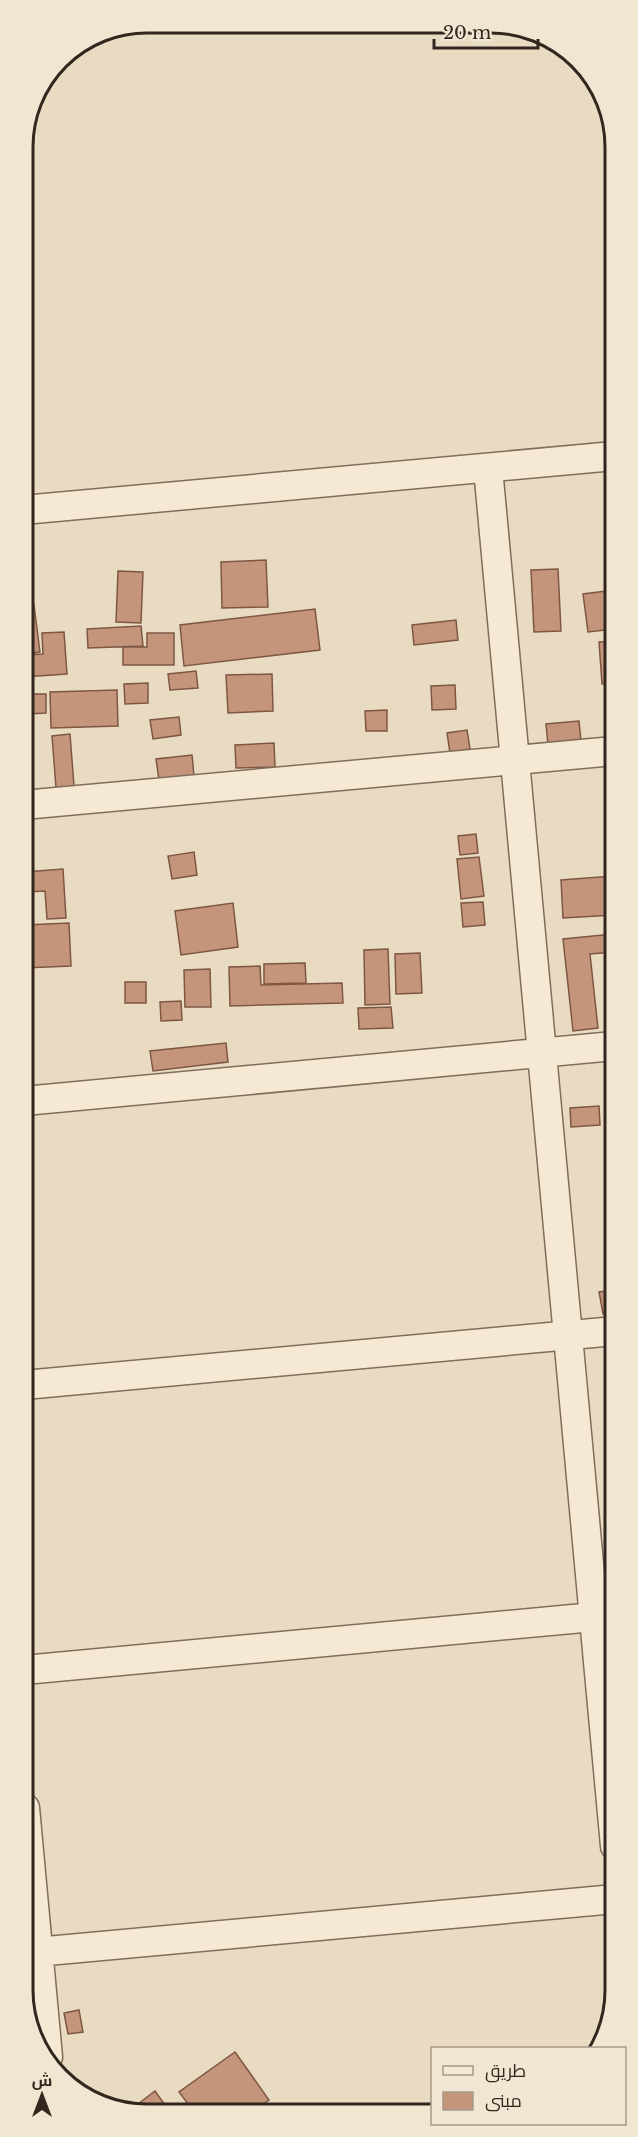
<svg xmlns="http://www.w3.org/2000/svg" width="638" height="2137" font-family="'Libre Baskerville',Cairo,serif">
<rect width="100%" height="100%" fill="#e9dbc2"/>
<path fill="#c4957b" stroke="#7e5743" stroke-width="1.5" d="M 611,532 L 614,532 L 614,587 L 613,587 Z
M 266,560 L 268,607 L 222,608 L 221,562 Z
M 558,569 L 561,631 L 534,632 L 531,570 Z
M 118,571 L 143,572 L 141,623 L 116,622 Z
M 614,590 L 614,629 L 588,632 L 583,594 Z
M 34,605 L 40,652 L 23,654 L 23,606 Z
M 315,609 L 320,650 L 184,666 L 180,625 Z
M 456,620 L 458,640 L 414,645 L 412,625 Z
M 141,626 L 143,646 L 88,648 L 87,629 Z
M 64,632 L 67,674 L 23,677 L 23,655 L 43,654 L 42,633 Z
M 147,633 L 174,633 L 174,665 L 123,665 L 123,647 L 147,647 Z
M 614,641 L 614,683 L 602,684 L 599,642 Z
M 196,671 L 198,688 L 170,690 L 168,674 Z
M 272,674 L 273,711 L 228,713 L 226,675 Z
M 148,683 L 148,703 L 125,704 L 124,684 Z
M 455,685 L 456,709 L 432,710 L 431,686 Z
M 117,690 L 118,726 L 51,728 L 50,692 Z
M 27,694 L 46,694 L 46,713 L 28,714 Z
M 387,710 L 387,731 L 366,731 L 365,711 Z
M 179,717 L 181,735 L 153,739 L 150,720 Z
M 579,721 L 581,741 L 548,745 L 546,724 Z
M 467,730 L 470,749 L 450,753 L 447,733 Z
M 70,734 L 74,786 L 56,788 L 52,736 Z
M 274,743 L 275,767 L 236,768 L 235,745 Z
M 192,755 L 194,776 L 159,780 L 156,759 Z
M 476,834 L 478,853 L 460,855 L 458,836 Z
M 194,852 L 197,875 L 172,879 L 168,856 Z
M 479,857 L 484,896 L 461,899 L 457,859 Z
M 63,869 L 66,918 L 47,919 L 45,891 L 27,892 L 25,872 Z
M 613,876 L 614,915 L 563,918 L 561,880 Z
M 483,902 L 485,925 L 463,927 L 461,903 Z
M 233,903 L 238,947 L 181,955 L 175,911 Z
M 69,923 L 71,966 L 24,968 L 24,925 Z
M 613,934 L 614,952 L 590,954 L 598,1028 L 573,1031 L 563,939 Z
M 388,949 L 390,1004 L 365,1005 L 364,950 Z
M 420,953 L 422,993 L 396,994 L 395,954 Z
M 305,963 L 306,983 L 264,984 L 264,964 Z
M 260,966 L 261,985 L 342,983 L 343,1003 L 230,1006 L 229,967 Z
M 210,969 L 211,1007 L 185,1007 L 184,970 Z
M 125,982 L 146,982 L 146,1003 L 125,1003 Z
M 181,1001 L 182,1020 L 161,1021 L 160,1002 Z
M 391,1007 L 393,1028 L 359,1029 L 358,1008 Z
M 226,1043 L 228,1062 L 153,1071 L 150,1051 Z
M 599,1106 L 600,1125 L 571,1127 L 570,1108 Z
M 611,1152 L 614,1152 L 614,1196 L 612,1196 Z
M 609,1219 L 614,1219 L 614,1239 L 610,1240 Z
M 614,1290 L 614,1312 L 603,1314 L 599,1292 Z
M 79,2010 L 83,2032 L 68,2034 L 64,2013 Z
M 235,2052 L 269,2100 L 252,2112 L 194,2112 L 179,2092 Z
M 155,2091 L 170,2112 L 132,2112 L 130,2110 Z"/>
<g fill="none" stroke-linecap="round" stroke-linejoin="round">
<defs>
<path id="street" d="M 488,468 L 615,1846
M 23,510 L 614,456
M 23,805 L 614,751
M 24,1101 L 614,1046
M 24,1385 L 615,1331
M 24,1670 L 615,1615
M 25,1808 L 48,2057
M 25,1953 L 615,1899"/>
</defs>
<use href="#street" stroke="#816d5b" stroke-width="31"/>
<use href="#street" stroke="#f5e9d4" stroke-width="28"/>
</g>
<path d="M0 0H638V2137H0ZM147 33H491A114 114 0 0 1 605 147V1990A114 114 0 0 1 491 2104H147A114 114 0 0 1 33 1990V147A114 114 0 0 1 147 33Z" fill="#f1e6d1" fill-rule="evenodd"/>
<path fill="none" stroke="#32271e" stroke-width="3" d="M147 33H491A114 114 0 0 1 605 147V1990A114 114 0 0 1 491 2104H147A114 114 0 0 1 33 1990V147A114 114 0 0 1 147 33Z"/>
<rect x="431" y="2047" width="195" height="78" fill="#f1e6d1" stroke="#a59a89" stroke-width="1.5"/>
<rect x="443" y="2066" width="30" height="9" fill="#f5e9d4" stroke="#a59a89" stroke-width="1.5"/>
<text x="485" y="2077" font-size="18" fill="#32271e">طريق</text>
<rect x="443" y="2092" width="30" height="18" fill="#c4957b" stroke="#a59a89" stroke-width="1.5"/>
<text x="485" y="2107" font-size="18" fill="#32271e">مبنى</text>
<g transform="translate(42 2095)" stroke="#f1e6d1" stroke-width="4.5" paint-order="stroke">
<path d="M0-4.5L10 22L0 15L-10 22Z" fill="#32271e"/>
<text y="-9" font-size="16" font-weight="bold" text-anchor="middle" fill="#32271e">ش</text>
</g>
<path d="M434 39v9h104v-9" fill="none" stroke="#32271e" stroke-width="3"/>
<text x="443" y="39" font-size="18" fill="#32271e" stroke="#f1e6d1" stroke-width="4.5" paint-order="stroke">20 m</text>
</svg>
